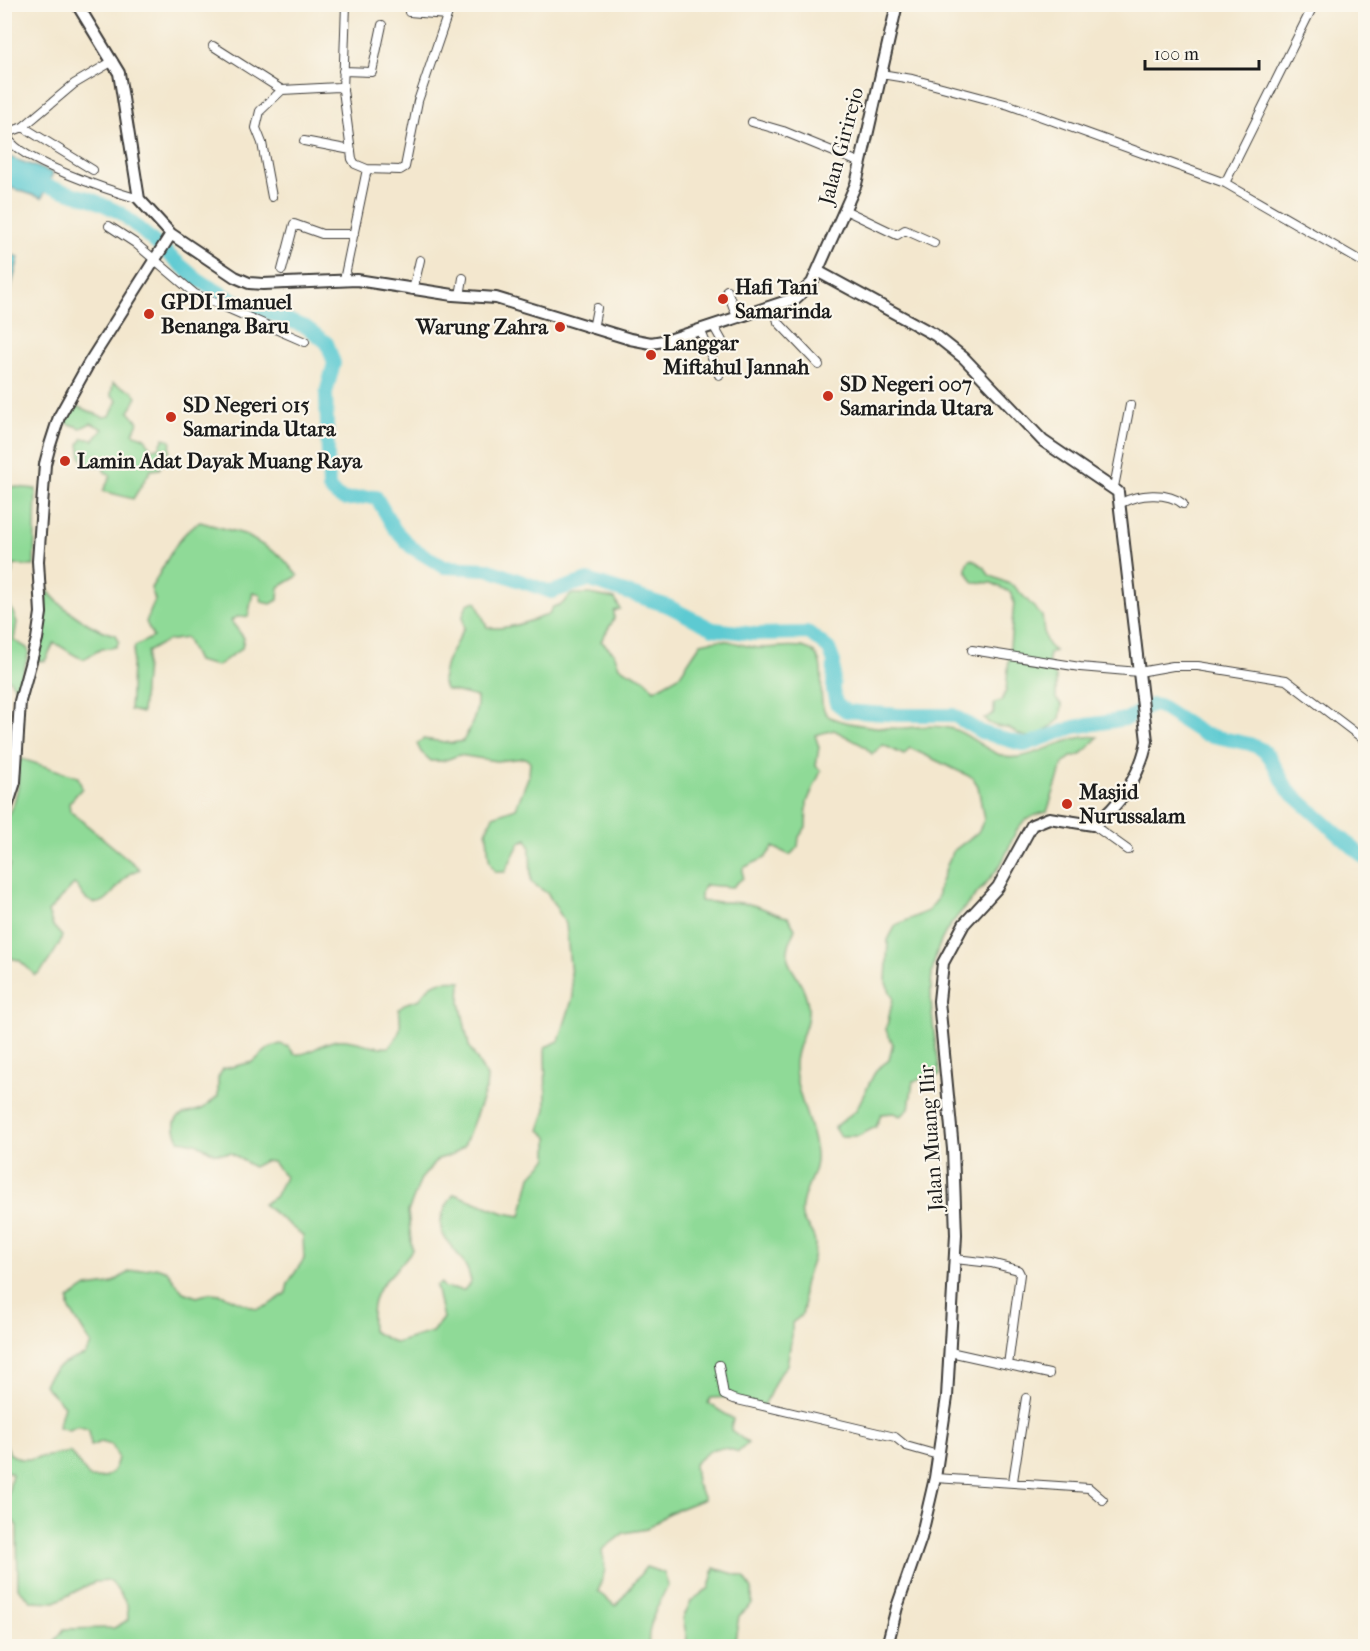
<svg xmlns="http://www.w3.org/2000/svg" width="1370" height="1651" font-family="'IM FELL French Canon',serif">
<rect width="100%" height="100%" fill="#fbf7ec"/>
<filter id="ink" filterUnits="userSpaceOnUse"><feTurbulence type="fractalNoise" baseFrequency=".0167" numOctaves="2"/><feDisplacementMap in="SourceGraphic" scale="12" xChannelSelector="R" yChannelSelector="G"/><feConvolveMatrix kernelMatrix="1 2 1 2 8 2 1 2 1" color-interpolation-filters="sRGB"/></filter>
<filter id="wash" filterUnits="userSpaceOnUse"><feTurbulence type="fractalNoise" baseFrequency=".008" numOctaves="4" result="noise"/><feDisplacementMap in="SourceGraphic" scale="24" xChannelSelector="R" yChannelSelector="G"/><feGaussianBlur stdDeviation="1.35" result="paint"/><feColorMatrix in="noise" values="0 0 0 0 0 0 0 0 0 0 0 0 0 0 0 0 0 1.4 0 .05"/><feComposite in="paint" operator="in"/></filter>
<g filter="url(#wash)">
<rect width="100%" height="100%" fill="#f3e7ce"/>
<path fill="#8fda97" stroke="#567b5a" stroke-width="1.5" d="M 113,383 L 132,391 L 137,397 L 129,412 L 138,422 L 133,433 L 145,438 L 151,449 L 159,448 L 164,438 L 171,440 L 170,451 L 159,469 L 151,470 L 133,499 L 103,491 L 111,476 L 104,471 L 104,467 L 90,465 L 81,458 L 79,444 L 83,438 L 94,440 L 103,429 L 91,423 L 81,428 L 61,421 L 69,403 L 103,417 L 110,416 L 117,400 L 111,395 Z
M 7,486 L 36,489 L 34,566 L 14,565 L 11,576 L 5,582 L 5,489 Z
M 200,522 L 244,534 L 281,556 L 298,576 L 279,587 L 278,600 L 271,604 L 262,602 L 260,594 L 253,592 L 248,617 L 236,617 L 231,621 L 244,638 L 242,648 L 217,666 L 197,661 L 186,638 L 166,641 L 147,652 L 142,713 L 130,710 C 132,689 130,666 135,646 L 153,637 L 146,622 L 155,600 L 151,588 C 164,568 177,533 200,522 Z
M 972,559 L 985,568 L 989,575 L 1014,586 L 1042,616 C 1045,630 1041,642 1055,651 L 1049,653 C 1048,664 1048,668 1056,676 L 1056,699 L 1062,705 L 1060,719 C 1050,727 1038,741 1023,736 C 1018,735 1015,731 1010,729 C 999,726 993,728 984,719 L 994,713 L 994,703 L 1001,701 L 1006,691 L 1014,602 L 1010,592 L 992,583 L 973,582 L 966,570 L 967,563 Z
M 47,589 C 58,607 95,631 116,635 L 119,641 L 116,647 L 101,649 L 84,659 C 72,656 66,648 54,643 L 45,661 L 37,661 L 32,666 Z
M 4,591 L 17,622 L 14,640 L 27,648 L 29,652 L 19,686 L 14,686 L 9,679 L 5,678 Z
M 572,594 L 590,594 L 615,599 L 620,609 L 614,611 L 614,619 L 601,641 L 614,653 L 619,667 L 646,680 L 654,690 L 679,676 L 701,643 C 728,635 736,646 759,648 C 774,649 789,644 805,648 C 837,656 808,708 832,718 C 849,725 885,729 904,728 C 920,727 936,724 953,729 C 971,735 987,752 1006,757 C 1030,762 1071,732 1098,737 L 1081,755 L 1071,757 L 1063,764 L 1047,812 C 1010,819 1016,841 999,867 C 984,888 964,906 949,927 C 919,971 934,1026 940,1075 L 913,1081 L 909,1109 L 901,1116 L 894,1113 L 881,1114 L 876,1127 L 858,1136 L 840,1136 L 834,1128 L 856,1110 L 876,1070 L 889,1060 L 893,1044 L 886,1030 L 893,998 L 886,983 L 888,940 L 896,925 L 928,911 L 937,900 L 939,887 L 952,852 L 978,832 L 984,820 L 978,786 L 973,778 L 910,748 L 904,755 L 883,745 L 872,754 L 864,746 L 834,730 L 815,735 L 819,747 L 816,766 L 821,771 L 807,802 L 806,827 L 799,837 L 798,847 L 790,855 L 773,847 L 765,858 L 743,868 L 743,878 L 732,887 L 705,885 L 700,895 L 700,901 C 716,903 732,901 748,904 C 763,906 773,915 788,917 L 795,929 C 776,971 799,965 807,1000 C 813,1026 794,1043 795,1066 C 796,1097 813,1123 816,1154 C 818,1173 804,1187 802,1206 C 799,1225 810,1224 814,1238 C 819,1256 804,1274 803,1292 C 803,1300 806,1306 802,1314 C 800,1318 795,1320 792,1323 L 792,1335 L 787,1365 L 779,1374 L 764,1406 L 730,1397 L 711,1398 L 708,1403 L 733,1419 L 731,1430 L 748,1443 L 738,1452 C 717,1443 710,1449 694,1464 L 696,1482 L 704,1499 L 669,1513 L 647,1529 L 624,1533 L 602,1550 L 605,1570 L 598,1592 L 616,1606 L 646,1567 L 664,1573 L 668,1585 C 659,1602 646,1627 649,1646 L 51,1646 L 64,1629 L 114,1628 L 128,1620 L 127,1604 L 111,1581 L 94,1582 L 55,1602 L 31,1601 L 18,1588 L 17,1526 L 5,1510 L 12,1474 L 5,1470 L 4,1440 L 10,1454 L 20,1459 L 32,1459 L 70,1452 L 90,1478 C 107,1480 115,1474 118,1457 L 112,1445 L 101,1442 L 91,1446 L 89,1430 L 78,1426 L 69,1430 L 58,1427 L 64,1406 L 44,1385 C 50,1368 68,1360 85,1355 L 91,1344 L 69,1308 L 69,1299 L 87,1287 L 110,1284 L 129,1272 L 156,1267 L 167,1271 L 183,1292 L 197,1297 L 210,1293 L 221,1294 L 257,1309 L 267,1306 L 286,1293 L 288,1283 L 304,1259 L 303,1236 L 263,1204 L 275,1197 L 285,1177 L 273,1162 L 264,1161 L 253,1167 L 231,1153 L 214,1153 L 196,1143 L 179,1140 C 166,1113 185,1115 202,1109 C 207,1106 213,1100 218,1096 L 218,1078 L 223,1069 L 253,1062 L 269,1048 L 280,1044 L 289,1047 L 294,1054 C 310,1056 321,1042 338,1040 C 354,1038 372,1049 389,1047 C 401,1034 402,1027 399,1009 L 407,1003 L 420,999 C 430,981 441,979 461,981 L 460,1002 L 469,1046 L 487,1077 L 486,1089 L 464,1146 L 452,1155 L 438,1159 L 421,1179 L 408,1212 L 412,1250 C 388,1285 369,1281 372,1331 L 395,1343 L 432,1332 L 443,1318 L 436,1286 L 441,1283 L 445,1288 L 464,1290 L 471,1282 C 464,1241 419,1242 454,1194 L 504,1213 L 521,1216 L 531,1176 L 548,1158 L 548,1137 L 540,1130 L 546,1109 L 545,1047 L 559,1041 L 573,997 L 566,924 L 548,894 L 531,882 L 530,847 L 527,839 L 520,842 L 505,872 L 496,872 C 485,860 490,846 486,831 L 493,816 L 516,808 L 529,775 L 530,762 L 525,758 L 496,761 L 459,755 L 443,761 L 431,761 L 421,752 L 417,744 L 423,739 L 452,743 L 463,741 C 471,727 478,713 477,697 L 445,689 L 442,680 L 446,662 L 464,628 L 463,616 L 467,604 L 476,601 L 487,627 C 507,631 528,621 548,615 L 553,607 L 562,604 Z
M 22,759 L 78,777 L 82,788 L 69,803 L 70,811 L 140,869 C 136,871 130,872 127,876 C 115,887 105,913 86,899 C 81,895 80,888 74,884 L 48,912 L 53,926 L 62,936 C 61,943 43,973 35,975 L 19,960 L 5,957 L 5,877 L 10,865 L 5,860 L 5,821 L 14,803 L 18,787 L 18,762 Z
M 714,1568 L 744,1577 L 752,1589 L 752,1604 L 739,1616 L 734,1646 L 683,1646 L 687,1639 L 683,1618 L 691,1601 L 709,1588 Z"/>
<path fill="#5dcad2" stroke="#3c7377" stroke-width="1.5" d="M 4,155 L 53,173 L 42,198 L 5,186 Z
M 5,253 L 19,257 L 5,311 L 4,253 Z"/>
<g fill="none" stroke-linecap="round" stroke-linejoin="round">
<path stroke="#5dcad2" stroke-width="14" d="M 47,186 L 91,199 L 121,213 L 198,280 L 232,299 L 306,327 L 327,343 L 334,363 L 326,393 L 329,488 C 346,508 353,495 376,497 L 395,530 L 411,547 L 444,567 L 487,569 L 551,592 L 588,580 L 668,606 L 713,629 L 755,634 L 809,633 L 829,649 L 834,662 L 833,691 L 836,703 L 846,711 L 899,715 L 953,715 L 981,732 L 1025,745 L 1074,727 L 1126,719 L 1151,705 L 1159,706 L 1203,734 L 1250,744 L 1261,749 L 1269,756 L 1288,790 L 1366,859"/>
</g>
</g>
<g filter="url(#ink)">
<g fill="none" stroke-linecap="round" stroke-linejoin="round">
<defs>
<path id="street" d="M 409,12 L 447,15
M 213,46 L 282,90
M 113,61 L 74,84 L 23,127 L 10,132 L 8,138 C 20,161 111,191 139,199
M 343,71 L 372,72 L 382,25
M 881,74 L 912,79 L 1009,105 L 1225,183 L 1366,264
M 343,90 L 346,4
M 752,122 L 783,131 L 861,163
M 23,127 L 93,170
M 304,141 L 351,150
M 367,169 L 400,170 L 405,167 L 418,101 L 451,4
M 1225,183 L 1314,4
M 272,197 L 262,143 L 256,128 L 260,111 L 282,90 L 339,87 L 343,90 L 352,159 L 355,164 L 367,169 L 344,280
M 845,210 L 897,235 L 905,230 L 934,243
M 109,226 L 135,243 L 195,294 L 305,342
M 282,270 L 294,224 L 322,234 L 354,234
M 413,290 L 420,260
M 727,290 L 737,317
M 460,296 L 463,278
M 774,305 L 778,322 L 819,365
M 713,325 L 722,341
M 593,329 L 597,308
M 700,329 L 719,375
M 1114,487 L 1130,405
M 1121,503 C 1138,494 1167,491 1183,504
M 972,650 L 1080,667 L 1139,672 L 1173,666 L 1198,666 L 1286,680 L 1366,741
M 1093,825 L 1128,850
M 955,1259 L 991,1263 L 1018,1270 L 1020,1274 L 1008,1365
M 950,1352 L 1049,1374
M 719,1365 L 724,1395 L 733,1399 L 895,1437 L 906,1446 L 938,1455
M 935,1478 L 1089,1488 L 1103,1500
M 1013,1481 L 1026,1398"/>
<path id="secondary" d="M 77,4 L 119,73 L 139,199 L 171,234 L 235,277 L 249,283 L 263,284 L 357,280 L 453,295 L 496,298 L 630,339 L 651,343 L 669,340 L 796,298 L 812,283 L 856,184 L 897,4
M 819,272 L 935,335 L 964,358 L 1043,441 L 1118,492 L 1147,741 C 1141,773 1120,807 1093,825 L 1049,818 L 1032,825 L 998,887 L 964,924 L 943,963 L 939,1001 L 953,1149 L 956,1235 L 947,1397 L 935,1478 L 921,1538 L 897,1607 L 887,1646
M 4,816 L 15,782 L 20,701 L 37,639 L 41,613 L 38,561 L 45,464 L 50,445 L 59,417 L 89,363 L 171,234"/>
</defs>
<use href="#street" stroke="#3c3a37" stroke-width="10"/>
<use href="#secondary" stroke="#3c3a37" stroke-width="14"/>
<use href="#street" stroke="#fff" stroke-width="8"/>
<use href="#secondary" stroke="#fff" stroke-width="10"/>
</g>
</g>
<g fill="#c8321e" stroke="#fbf7ec" stroke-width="2">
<circle cx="723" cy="299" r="6"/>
<circle cx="149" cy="314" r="6"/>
<circle cx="560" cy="327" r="6"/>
<circle cx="651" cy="355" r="6"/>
<circle cx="828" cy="396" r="6"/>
<circle cx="171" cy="417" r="6"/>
<circle cx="65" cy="461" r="6"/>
<circle cx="1067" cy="804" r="6"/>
</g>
<g text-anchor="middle" stroke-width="4.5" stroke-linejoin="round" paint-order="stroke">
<g font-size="21" fill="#1c1c1c" stroke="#fbf7ec">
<text transform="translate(841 146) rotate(-75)" y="7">Jalan Girirejo</text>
<text transform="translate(931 1138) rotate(-94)" y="7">Jalan Muang Ilir</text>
</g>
<g font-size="21" font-weight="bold" fill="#1c1c1c" stroke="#fbf7ec" text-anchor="start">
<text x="735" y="294">Hafi Tani<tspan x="735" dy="24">Samarinda</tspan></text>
<text x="161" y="309">GPDI Imanuel<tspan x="161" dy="24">Benanga Baru</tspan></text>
<text x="548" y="334" text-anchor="end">Warung Zahra</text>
<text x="663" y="350">Langgar<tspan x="663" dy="24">Miftahul Jannah</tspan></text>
<text x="840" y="391">SD Negeri 007<tspan x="840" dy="24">Samarinda Utara</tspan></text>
<text x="183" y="412">SD Negeri 015<tspan x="183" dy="24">Samarinda Utara</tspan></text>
<text x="77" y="468">Lamin Adat Dayak Muang Raya</text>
<text x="1079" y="799">Masjid<tspan x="1079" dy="24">Nurussalam</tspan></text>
</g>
</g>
<rect width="1370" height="1651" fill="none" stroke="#fbf7ec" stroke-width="24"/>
<path d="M1145 60v9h114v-9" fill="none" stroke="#1c1c1c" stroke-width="3"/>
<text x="1154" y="60" font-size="18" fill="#1c1c1c" stroke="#fbf7ec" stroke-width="4.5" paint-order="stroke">100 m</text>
</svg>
